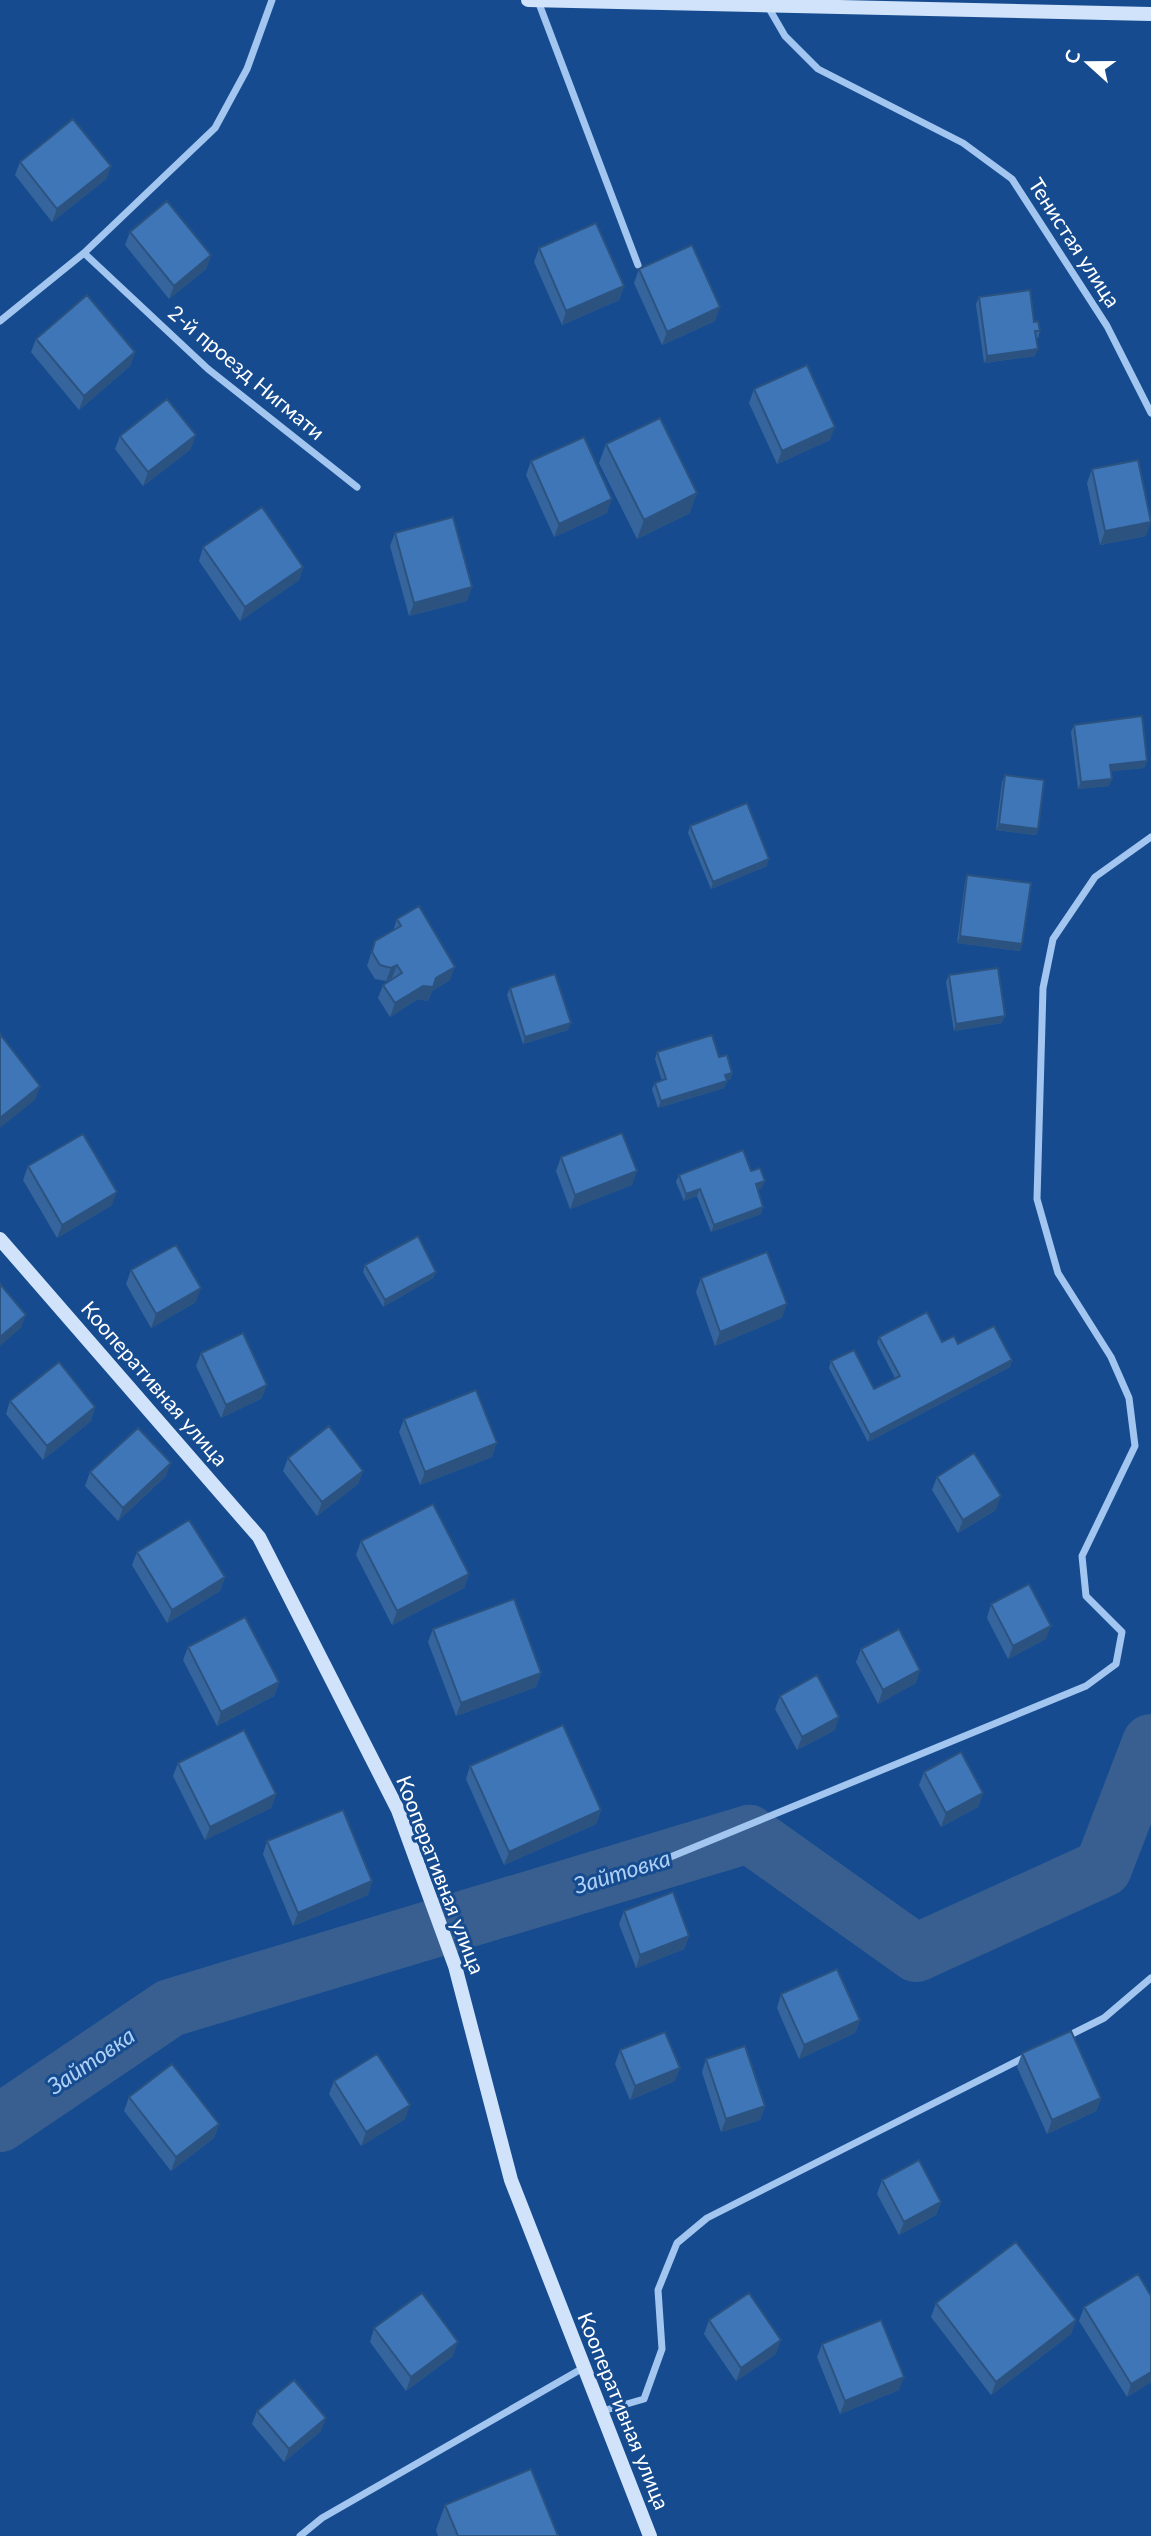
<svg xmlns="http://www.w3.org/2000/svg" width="1151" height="2536" font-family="Lato,sans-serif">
<rect width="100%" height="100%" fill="#164c8f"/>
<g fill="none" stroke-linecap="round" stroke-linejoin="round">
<path stroke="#385f90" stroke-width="58" d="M 0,2123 L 170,2008 L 749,1834 L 916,1953 L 1103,1868 L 1151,1743"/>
<path stroke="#a2c6f0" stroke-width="7" d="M 538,1 L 638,265
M 767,5 L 785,36 L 818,69 L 963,143 L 1012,179 L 1107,326 L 1151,413
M 84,253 L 208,369 L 357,487
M 0,321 L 84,253 L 215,128 L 247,69 L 272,0
M 617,1879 L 1086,1686 L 1116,1664 L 1122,1632 L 1086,1596 L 1082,1556 L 1135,1446 L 1129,1398 L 1111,1357 L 1058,1273 L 1037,1199 L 1043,988 L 1053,939 L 1095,877 L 1151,837
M 1066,2037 L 1104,2018 L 1151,1978
M 599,2412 L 644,2399 L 662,2349 L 658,2290 L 677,2243 L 707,2218 L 1027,2056
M 300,2536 L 322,2518 L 583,2368"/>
<path stroke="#d0e3fb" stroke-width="14" d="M 528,0 L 1151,14
M 0,1239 L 259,1537 L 398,1810 L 455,1966 L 511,2180 L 650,2536"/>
</g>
<path fill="#36659d" d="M 20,162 L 111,166 L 106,179 L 52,222 L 15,175 Z
M 130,232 L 211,255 L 206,269 L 169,299 L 125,245 Z
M 539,248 L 624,286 L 619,300 L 562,325 L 534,262 Z
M 639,269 L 715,321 L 662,345 L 634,283 Z
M 979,297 L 1034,322 L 1040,331 L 1038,338 L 1036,338 L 1035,356 L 984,363 L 976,304 Z
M 36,339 L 135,352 L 130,366 L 79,410 L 31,352 Z
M 754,389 L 830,440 L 777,464 L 749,403 Z
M 120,436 L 191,449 L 143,486 L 115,449 Z
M 606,444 L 690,513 L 637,539 L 599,463 Z
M 531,461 L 607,513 L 554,537 L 526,475 Z
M 1092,469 L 1146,536 L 1100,545 L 1087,483 Z
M 395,533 L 467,601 L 409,616 L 390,546 Z
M 203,547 L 303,567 L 299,580 L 240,621 L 199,561 Z
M 1074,725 L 1147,761 L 1144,768 L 1111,771 L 1112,779 L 1109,786 L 1078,789 L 1071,732 Z
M 1005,775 L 1038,829 L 1036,835 L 996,830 L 1002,782 Z
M 690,826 L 767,866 L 711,889 L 688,833 Z
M 967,875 L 1022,944 L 1020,951 L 957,943 L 965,882 Z
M 397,919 L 450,980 L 432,991 L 428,1001 L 418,999 L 390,1017 L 378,998 L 383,985 L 392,979 L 386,981 L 375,979 L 367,966 L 375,941 L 393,931 Z
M 949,975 L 1002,1023 L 954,1031 L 946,982 Z
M 510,988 L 568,1030 L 523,1044 L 507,995 Z
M 657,1052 L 719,1057 L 732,1073 L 730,1080 L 727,1080 L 724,1088 L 658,1108 L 652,1089 L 655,1083 L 662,1081 L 655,1059 Z
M 561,1157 L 632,1185 L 570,1209 L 556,1171 Z
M 28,1166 L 112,1205 L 57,1238 L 23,1180 Z
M 751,1171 L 762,1188 L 758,1189 L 763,1207 L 761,1214 L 711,1232 L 697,1196 L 684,1201 L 676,1182 L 679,1175 Z
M 365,1265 L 436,1272 L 433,1278 L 383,1307 L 363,1272 Z
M 131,1270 L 196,1302 L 151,1328 L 126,1284 Z
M 701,1278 L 782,1318 L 715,1346 L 696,1292 Z
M 879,1337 L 942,1342 L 958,1344 L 1012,1360 L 1010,1367 L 868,1442 L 829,1368 L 831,1361 L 874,1389 L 895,1378 L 877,1343 Z
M 201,1353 L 262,1398 L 221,1418 L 196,1366 Z
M 10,1401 L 95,1407 L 91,1421 L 43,1460 L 6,1414 Z
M 404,1419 L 492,1457 L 420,1485 L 399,1432 Z
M 288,1458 L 363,1471 L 358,1484 L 317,1516 L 283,1471 Z
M 90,1472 L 166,1476 L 118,1521 L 85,1486 Z
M 937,1477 L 996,1510 L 958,1533 L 932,1490 Z
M 361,1541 L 469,1574 L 464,1588 L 392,1625 L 356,1555 Z
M 137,1552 L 225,1577 L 220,1591 L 167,1623 L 132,1565 Z
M 991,1604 L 1046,1639 L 1008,1659 L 987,1618 Z
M 433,1629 L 541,1673 L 536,1687 L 456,1716 L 428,1642 Z
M 188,1647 L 279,1682 L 274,1696 L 217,1726 L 183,1660 Z
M 861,1649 L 916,1683 L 878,1704 L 856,1662 Z
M 780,1696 L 835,1730 L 797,1750 L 775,1709 Z
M 178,1763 L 276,1794 L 271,1808 L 205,1840 L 173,1776 Z
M 470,1766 L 601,1810 L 596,1824 L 504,1865 L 466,1779 Z
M 924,1772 L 983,1793 L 978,1807 L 941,1827 L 919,1785 Z
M 267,1841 L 372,1881 L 368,1895 L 293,1926 L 263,1854 Z
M 624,1911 L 689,1936 L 684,1949 L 636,1968 L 619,1924 Z
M 781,1994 L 860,2020 L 855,2033 L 799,2059 L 777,2008 Z
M 620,2050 L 675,2081 L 630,2100 L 615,2064 Z
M 1022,2053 L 1101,2098 L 1096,2111 L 1047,2134 L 1017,2067 Z
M 706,2059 L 765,2106 L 760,2120 L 721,2132 L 702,2072 Z
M 334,2081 L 405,2119 L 361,2146 L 329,2094 Z
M 129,2097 L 219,2124 L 214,2138 L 171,2171 L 124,2111 Z
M 882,2180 L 941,2202 L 936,2215 L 899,2235 L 877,2194 Z
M 936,2303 L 1076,2320 L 1071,2334 L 991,2395 L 931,2317 Z
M 1084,2307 L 1151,2382 L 1127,2397 L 1079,2321 Z
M 709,2320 L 776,2354 L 736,2381 L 704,2334 Z
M 374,2328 L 453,2356 L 406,2391 L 370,2342 Z
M 822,2344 L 899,2390 L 840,2414 L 817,2357 Z
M 257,2411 L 321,2431 L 284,2462 L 252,2424 Z
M 445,2505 L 558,2536 L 438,2536 L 436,2530 Z"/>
<path fill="#2c5380" d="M 111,166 L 106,179 L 52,222 L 57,209 Z
M 211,255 L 206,269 L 169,299 L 174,286 Z
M 624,286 L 619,300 L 562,325 L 566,311 Z
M 720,307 L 715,321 L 662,345 L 667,332 Z
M 1038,349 L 1035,356 L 984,363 L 987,356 Z
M 135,352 L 130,366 L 79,410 L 84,396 Z
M 835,427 L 830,440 L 777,464 L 782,451 Z
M 196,435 L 191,449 L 143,486 L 148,472 Z
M 697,493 L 690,513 L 637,539 L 644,520 Z
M 612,499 L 607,513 L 554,537 L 559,524 Z
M 1151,522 L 1146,536 L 1100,545 L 1105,531 Z
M 303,567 L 299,580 L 240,621 L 245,607 Z
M 472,587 L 467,601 L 409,616 L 414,603 Z
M 1147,761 L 1144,768 L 1108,772 L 1110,765 Z
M 1112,779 L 1109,786 L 1078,789 L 1081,782 Z
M 999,824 L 1038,829 L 1036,835 L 996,830 Z
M 769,859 L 767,866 L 711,889 L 713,882 Z
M 960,936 L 1022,944 L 1020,951 L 957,943 Z
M 397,965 L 392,978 L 386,981 L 391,968 Z
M 455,967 L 450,980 L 432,991 L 428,1001 L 418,999 L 390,1017 L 395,1003 Z
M 1005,1016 L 1002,1023 L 954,1031 L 956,1024 Z
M 571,1023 L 568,1030 L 523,1044 L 525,1037 Z
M 732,1073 L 730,1080 L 722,1082 L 725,1075 Z
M 727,1081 L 724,1088 L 658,1108 L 661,1101 Z
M 40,1086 L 35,1100 L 0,1128 L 0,1118 Z
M 637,1171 L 632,1185 L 570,1209 L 575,1195 Z
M 765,1181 L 762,1188 L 753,1191 L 756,1184 Z
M 700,1189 L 697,1196 L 684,1201 L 686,1194 Z
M 117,1192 L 112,1205 L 57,1238 L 62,1225 Z
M 763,1207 L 761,1214 L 711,1232 L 714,1225 Z
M 436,1272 L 433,1278 L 383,1307 L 385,1300 Z
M 201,1288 L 196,1302 L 151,1328 L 156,1314 Z
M 787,1304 L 782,1318 L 715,1346 L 720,1332 Z
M 26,1315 L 21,1328 L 0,1346 L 0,1337 Z
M 1012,1360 L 1010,1367 L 868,1442 L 870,1435 Z
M 267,1385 L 262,1398 L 221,1418 L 226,1405 Z
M 95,1407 L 91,1421 L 43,1460 L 47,1446 Z
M 497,1443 L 492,1457 L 420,1485 L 425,1472 Z
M 171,1463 L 166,1476 L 118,1521 L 123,1508 Z
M 363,1471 L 358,1484 L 317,1516 L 322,1502 Z
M 1001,1496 L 996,1510 L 958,1533 L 963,1520 Z
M 469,1574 L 464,1588 L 392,1625 L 397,1611 Z
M 225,1577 L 220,1591 L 167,1623 L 172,1610 Z
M 1051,1626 L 1046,1639 L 1008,1659 L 1013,1646 Z
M 920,1670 L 916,1683 L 878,1704 L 883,1690 Z
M 541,1673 L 536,1687 L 456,1716 L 461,1703 Z
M 279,1682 L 274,1696 L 217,1726 L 221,1712 Z
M 839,1717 L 835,1730 L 797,1750 L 802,1737 Z
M 983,1793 L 978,1807 L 941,1827 L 946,1813 Z
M 276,1794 L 271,1808 L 205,1840 L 210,1827 Z
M 601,1810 L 596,1824 L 504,1865 L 509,1852 Z
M 372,1881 L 368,1895 L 293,1926 L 298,1913 Z
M 689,1936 L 684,1949 L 636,1968 L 640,1955 Z
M 860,2020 L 855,2033 L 799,2059 L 804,2045 Z
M 680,2068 L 675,2081 L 630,2100 L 635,2086 Z
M 1101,2098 L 1096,2111 L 1047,2134 L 1052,2120 Z
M 410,2105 L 405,2119 L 361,2146 L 366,2132 Z
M 765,2106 L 760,2120 L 721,2132 L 726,2119 Z
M 219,2124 L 214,2138 L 171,2171 L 176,2157 Z
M 941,2202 L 936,2215 L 899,2235 L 904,2222 Z
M 1076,2320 L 1071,2334 L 991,2395 L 996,2382 Z
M 781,2340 L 776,2354 L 736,2381 L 741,2368 Z
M 458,2342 L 453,2356 L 406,2391 L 411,2377 Z
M 1151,2372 L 1151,2382 L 1127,2397 L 1131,2384 Z
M 904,2377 L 899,2390 L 840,2414 L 845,2401 Z
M 326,2418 L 321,2431 L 284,2462 L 289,2449 Z"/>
<path fill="#3f76b7" stroke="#2c5380" stroke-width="2" d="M 73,119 L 111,166 L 57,209 L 20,162 Z
M 167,201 L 211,255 L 174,286 L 130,232 Z
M 596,223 L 624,286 L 566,311 L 539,248 Z
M 692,245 L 720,307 L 667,332 L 639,269 Z
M 1030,290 L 1034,322 L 1038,321 L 1040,331 L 1035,331 L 1038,349 L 987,356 L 979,297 Z
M 87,295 L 135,352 L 84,396 L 36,339 Z
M 807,365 L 835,427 L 782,451 L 754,389 Z
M 167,399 L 196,435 L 148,472 L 120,436 Z
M 660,418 L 697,493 L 644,520 L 606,444 Z
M 584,437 L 612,499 L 559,524 L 531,461 Z
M 1138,460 L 1151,522 L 1105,531 L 1092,469 Z
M 262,507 L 303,567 L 245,607 L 203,547 Z
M 453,517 L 472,587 L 414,603 L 395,533 Z
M 1142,716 L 1147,761 L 1110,765 L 1112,779 L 1081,782 L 1074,725 Z
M 1005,775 L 1044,780 L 1038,829 L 999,824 Z
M 747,803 L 769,859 L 713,882 L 690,826 Z
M 967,875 L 1031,883 L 1022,944 L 960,936 Z
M 419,906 L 455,967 L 436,978 L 433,987 L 423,986 L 395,1003 L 383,985 L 402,973 L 397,965 L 391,968 L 380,965 L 372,952 L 375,941 L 401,926 L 397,919 Z
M 998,968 L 1005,1016 L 956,1024 L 949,975 Z
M 555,974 L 571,1023 L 525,1037 L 510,988 Z
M 0,1034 L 40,1086 L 0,1118 Z
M 712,1035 L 719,1057 L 727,1055 L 732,1073 L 725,1075 L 727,1081 L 661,1101 L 655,1083 L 666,1079 L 657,1052 Z
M 622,1133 L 637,1171 L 575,1195 L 561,1157 Z
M 83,1134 L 117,1192 L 62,1225 L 28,1166 Z
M 743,1150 L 751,1171 L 760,1168 L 765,1181 L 756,1184 L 763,1207 L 714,1225 L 700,1189 L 686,1194 L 679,1175 Z
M 418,1236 L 436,1272 L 385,1300 L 365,1265 Z
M 176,1245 L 201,1288 L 156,1314 L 131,1270 Z
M 767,1252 L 787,1304 L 720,1332 L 701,1278 Z
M 0,1284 L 26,1315 L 0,1337 Z
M 927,1312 L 942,1342 L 954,1336 L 958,1344 L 994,1326 L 1012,1360 L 870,1435 L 831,1361 L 854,1350 L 874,1389 L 900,1376 L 879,1337 Z
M 243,1333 L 267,1385 L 226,1405 L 201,1353 Z
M 59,1362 L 95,1407 L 47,1446 L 10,1401 Z
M 476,1390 L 497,1443 L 425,1472 L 404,1419 Z
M 329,1426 L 363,1471 L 322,1502 L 288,1458 Z
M 138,1428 L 171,1463 L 123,1508 L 90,1472 Z
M 974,1453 L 1001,1496 L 963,1520 L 937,1477 Z
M 433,1504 L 469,1574 L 397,1611 L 361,1541 Z
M 189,1520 L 225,1577 L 172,1610 L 137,1552 Z
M 1029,1584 L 1051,1626 L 1013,1646 L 991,1604 Z
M 514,1599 L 541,1673 L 461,1703 L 433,1629 Z
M 245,1617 L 279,1682 L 221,1712 L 188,1647 Z
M 899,1629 L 920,1670 L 883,1690 L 861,1649 Z
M 817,1675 L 839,1717 L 802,1737 L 780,1696 Z
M 563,1725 L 601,1810 L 509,1852 L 470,1766 Z
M 244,1730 L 276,1794 L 210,1827 L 178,1763 Z
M 961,1752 L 983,1793 L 946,1813 L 924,1772 Z
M 343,1810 L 372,1881 L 298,1913 L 267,1841 Z
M 673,1892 L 689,1936 L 640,1955 L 624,1911 Z
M 837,1969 L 860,2020 L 804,2045 L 781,1994 Z
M 1071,2031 L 1101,2098 L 1052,2120 L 1022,2053 Z
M 665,2032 L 680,2068 L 635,2086 L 620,2050 Z
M 745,2046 L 765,2106 L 726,2119 L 706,2059 Z
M 377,2054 L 410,2105 L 366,2132 L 334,2081 Z
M 172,2064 L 219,2124 L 176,2157 L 129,2097 Z
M 919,2160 L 941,2202 L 904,2222 L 882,2180 Z
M 1016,2242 L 1076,2320 L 996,2382 L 936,2303 Z
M 1138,2274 L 1151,2296 L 1151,2372 L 1131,2384 L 1084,2307 Z
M 422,2293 L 458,2342 L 411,2377 L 374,2328 Z
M 749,2293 L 781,2340 L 741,2368 L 709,2320 Z
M 881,2320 L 904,2377 L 845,2401 L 822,2344 Z
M 294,2380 L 326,2418 L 289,2449 L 257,2411 Z
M 531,2469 L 558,2536 L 458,2536 L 445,2505 Z"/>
<g text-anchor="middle" stroke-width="6" stroke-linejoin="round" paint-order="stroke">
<g font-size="21" fill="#fff" stroke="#164c8f">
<text transform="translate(1074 243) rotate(57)" y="7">Тенистая улица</text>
<text transform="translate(246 373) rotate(40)" y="7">2-й проезд Нигмати</text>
<text transform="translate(154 1384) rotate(49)" y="7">Кооперативная улица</text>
<text transform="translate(440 1875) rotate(69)" y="7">Кооперативная улица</text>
<text transform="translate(623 2411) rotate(68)" y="7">Кооперативная улица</text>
</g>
<g font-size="23" font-style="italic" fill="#aed0f7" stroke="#164c8f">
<text transform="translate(622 1872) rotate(-17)" y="8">Зайтовка</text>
<text transform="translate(91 2061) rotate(-34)" y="8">Зайтовка</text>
</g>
</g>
<g transform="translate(1088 63) rotate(291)" stroke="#164c8f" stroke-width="5" paint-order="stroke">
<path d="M0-5L12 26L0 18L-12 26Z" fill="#ffffff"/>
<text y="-10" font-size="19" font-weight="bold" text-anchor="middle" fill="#ffffff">С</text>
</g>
</svg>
